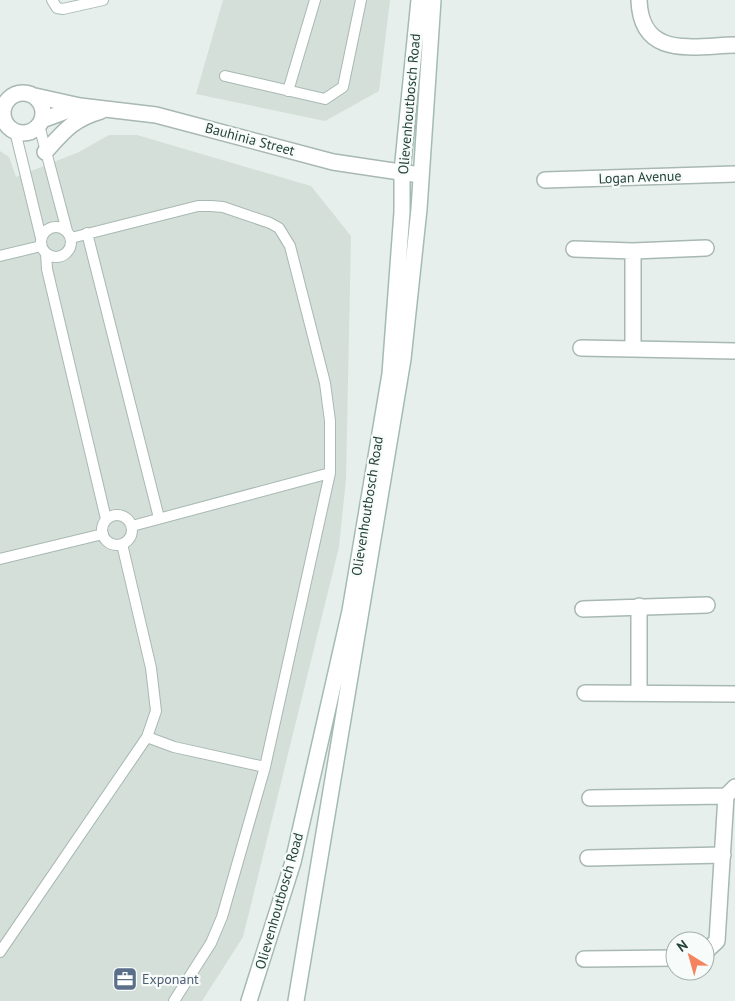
<svg xmlns="http://www.w3.org/2000/svg" width="735" height="1001" font-family="'PT Sans',sans-serif">
<rect width="100%" height="100%" fill="#e6efeb"/>
<path fill="#d4dfda" d="M 223,0 L 390,0 L 379,91 L 325,121 L 196,94 Z
M 109,135 L 137,135 L 311,186 L 351,236 L 346,479 L 339,547 L 243,937 L 202,1001 L 0,1001 L 0,151 L 9,157 L 16,177 L 79,152 Z"/>
<g fill="none" stroke-linecap="round" stroke-linejoin="round">
<defs>
<path id="service" d="M 52,0 L 57,8 L 63,9 L 103,0
M 225,76 L 325,99 L 343,87 L 361,0
M 288,91 L 315,0
M 39,125 L 67,231
M 15,131 L 41,238
M41 242a15 15 0 1 1 30 0a15 15 0 1 1-30 0Z
M 87,233 L 159,518
M 71,238 L 198,206 L 211,206 L 223,207 L 270,223 L 279,228 L 290,246 L 325,383 L 330,421 L 330,473 L 265,767 L 222,917 L 211,943 L 174,1001
M 46,253 L 47,269 L 106,519
M 0,256 L 41,246
M102 530a15 15 0 1 1 30 0a15 15 0 1 1-30 0Z
M 132,526 L 330,473
M 0,559 L 103,534
M 147,737 L 174,747 L 265,767
M 0,952 L 147,737 L 156,711 L 151,668 L 122,544"/>
<path id="minor" d="M 639,0 C 641,59 692,46 735,45
M 545,180 L 735,174
M 574,249 L 633,251 L 633,349
M 633,251 L 706,248
M 581,348 L 735,351
M 639,606 L 639,693
M 583,609 L 707,605
M 585,693 L 735,694
M 590,798 L 726,796
M 588,858 L 723,855
M 705,952 L 717,941 L 726,796 L 735,787
M 584,959 L 675,958"/>
<path id="tertiary" d="M3 113a20 20 0 1 1 40 0a20 20 0 1 1-40 0Z
M 35,96 L 80,106 L 156,115 L 333,162 L 420,175
M 42,120 L 80,106
M 45,152 C 64,131 73,119 101,111"/>
<path id="secondary" d="M 249,1001 L 293,862 L 350,611 L 390,374 L 402,212 L 402,172 L 419,0
M 296,1001 L 403,359 L 419,209 L 433,0"/>
</defs>
<use href="#service" stroke="#a8b8b2" stroke-width="12"/>
<use href="#minor" stroke="#a8b8b2" stroke-width="18"/>
<use href="#tertiary" stroke="#a8b8b2" stroke-width="18"/>
<use href="#secondary" stroke="#a4bbb3" stroke-width="18"/>
<use href="#service" stroke="#fff" stroke-width="10"/>
<use href="#minor" stroke="#fff" stroke-width="15"/>
<use href="#tertiary" stroke="#fff" stroke-width="15"/>
<use href="#secondary" stroke="#fff" stroke-width="15"/>
</g>
<defs>
<symbol id="office-square" viewBox="-11 -11 22 22"><rect x="-9" y="-9" width="18" height="18" rx="4" fill="#5c6f8a" stroke="#f7fbf9"/><path d="M-6-3h4V-5.5h4V-3h4V5H-6ZM-1-4.5V-3h2v-1.5ZM-6 0V1H6V0Z" fill="#fff"/></symbol>
</defs>
<g fill-rule="evenodd">
<use href="#office-square" x="111" y="965" width="28" height="28"/>
</g>
<g text-anchor="middle" stroke-width="4.5" stroke-linejoin="round" paint-order="stroke">
<g font-size="14" fill="#24423a" stroke="#f7fbf9">
<text transform="translate(409 104) rotate(-85)" y="5">Olievenhoutbosch Road</text>
<text transform="translate(250 139) rotate(15)" y="5">Bauhinia Street</text>
<text transform="translate(640 177) rotate(-2)" y="5">Logan Avenue</text>
<text transform="translate(367 506) rotate(-81)" y="5">Olievenhoutbosch Road</text>
<text transform="translate(279 901) rotate(-74)" y="5">Olievenhoutbosch Road</text>
</g>
<g font-size="14" fill="#4e5e75" stroke="#f7fbf9" text-anchor="start">
<text x="142" y="984">Exponant</text>
</g>
</g>
<g transform="translate(690 956) rotate(323)"><circle r="24" fill="#f7fbf9" stroke="#a3b1ad"/>
<path d="M0-4L9 19L0 12L-9 19Z" fill="#f4845f"/>
<text y="-8" font-size="14" font-weight="bold" text-anchor="middle" fill="#24423a">N</text>
</g>
</svg>
